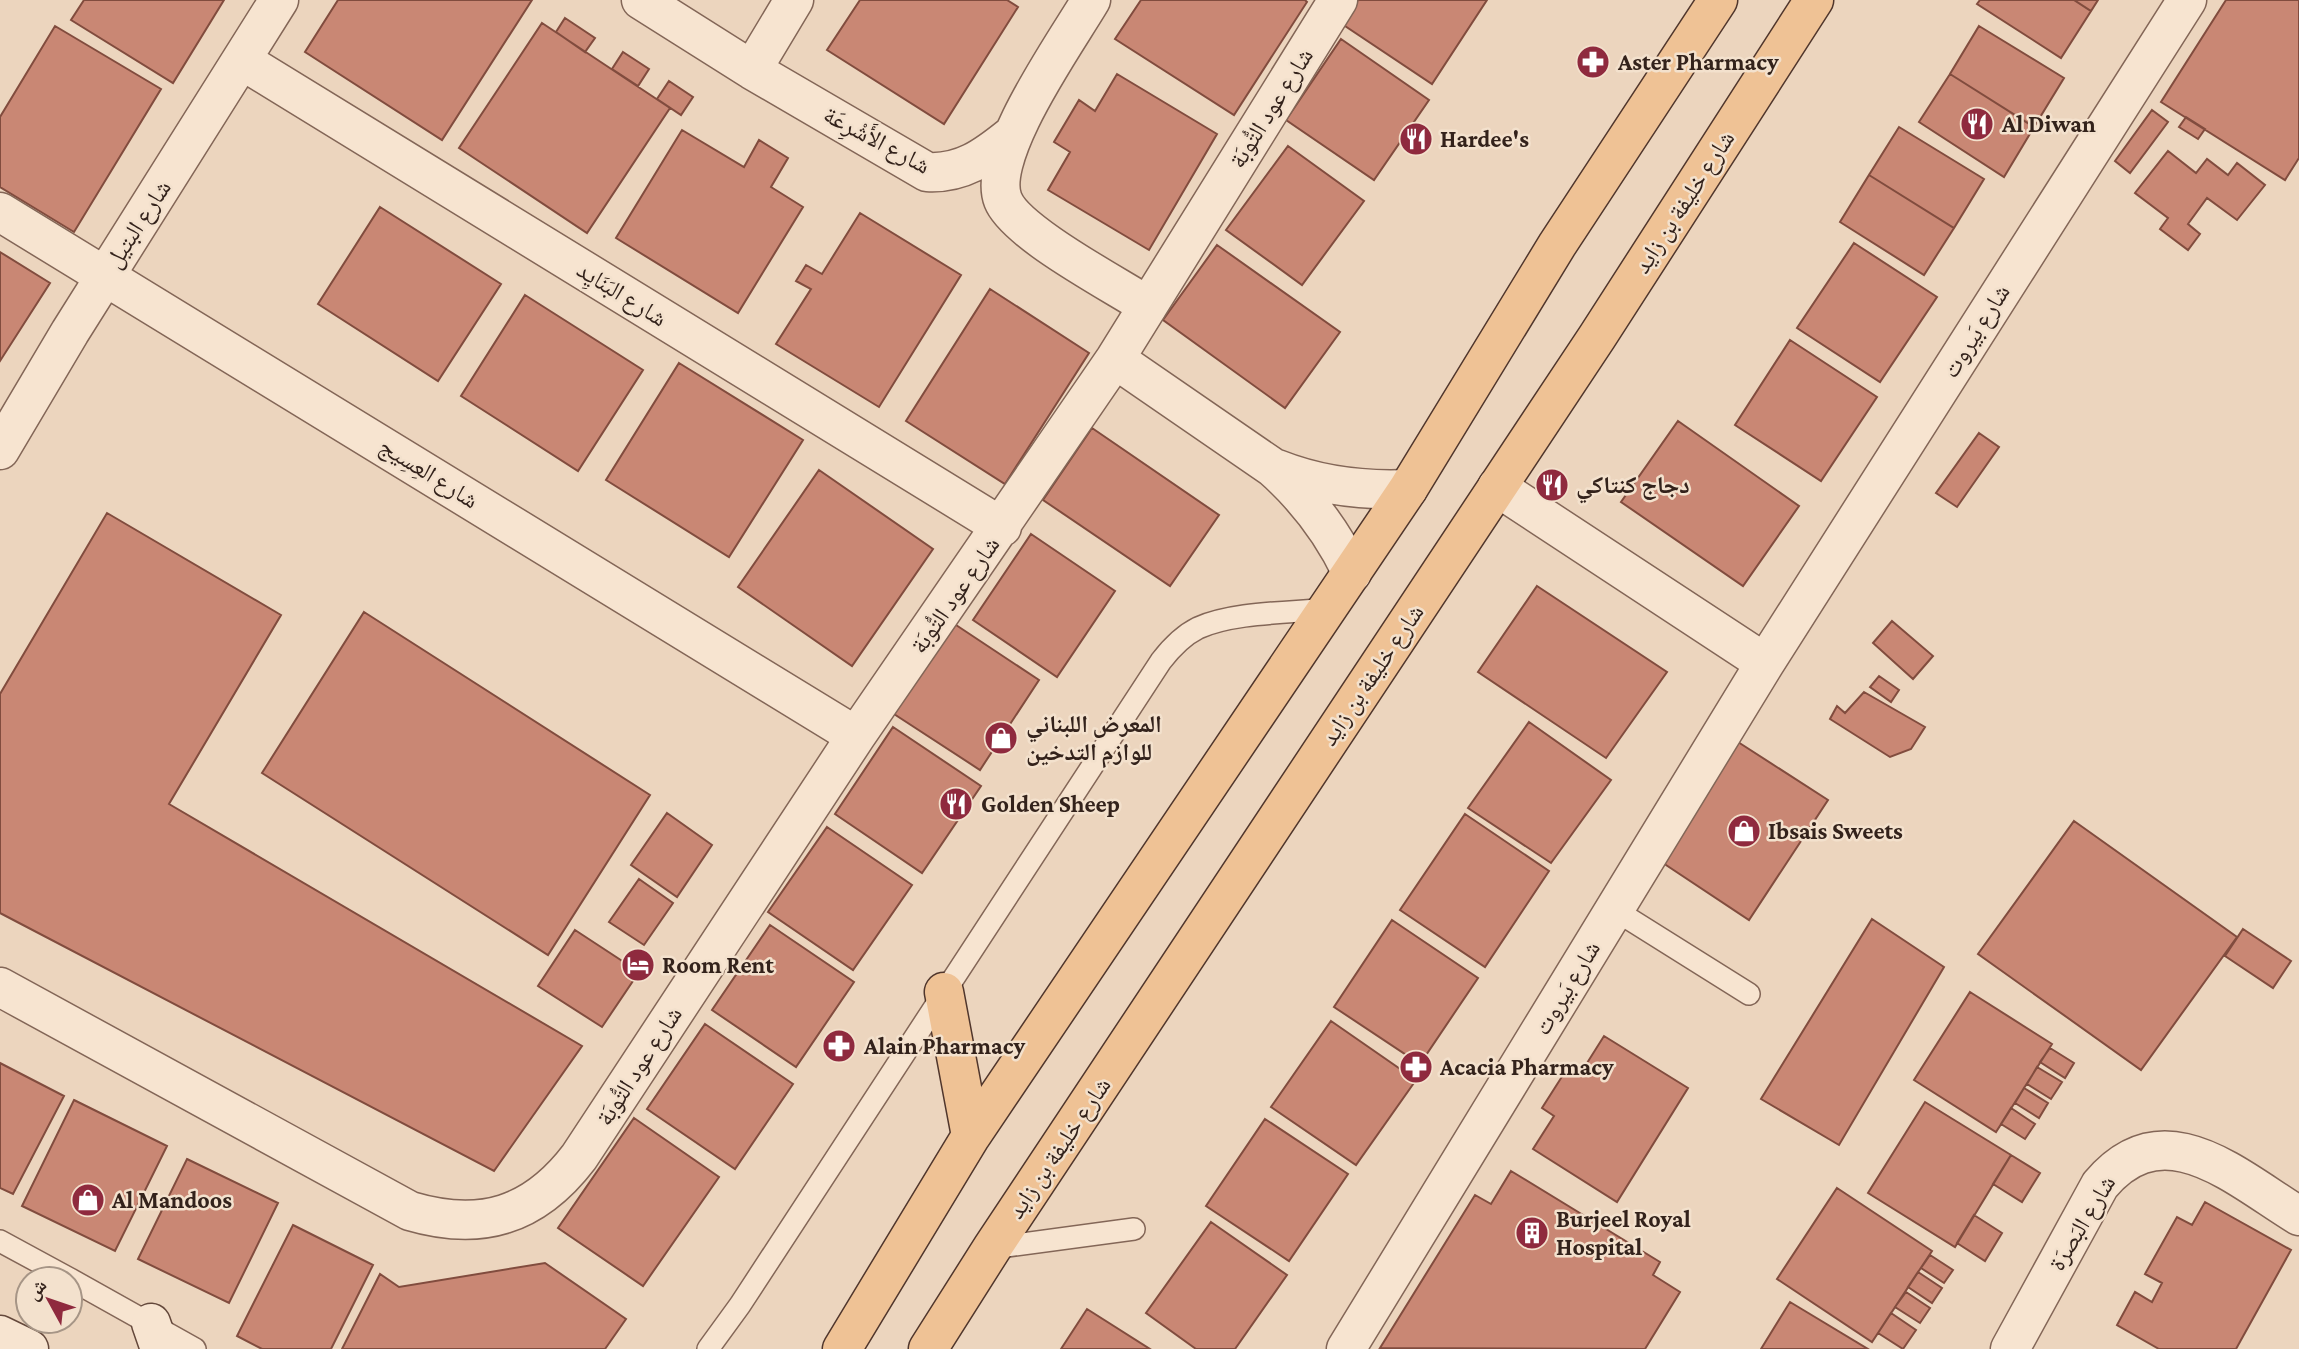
<svg xmlns="http://www.w3.org/2000/svg" width="2299" height="1349" font-family="'Crimson Pro','Noto Naskh Arabic',serif">
<rect width="100%" height="100%" fill="#ecd5be"/>
<path fill="#c98774" stroke="#814c3e" stroke-width="2" d="M 84,0 L 224,0 L 173,83 L 71,20 Z
M 338,0 L 532,0 L 442,140 L 305,52 Z
M 860,0 L 1007,0 L 1018,7 L 944,124 L 827,50 Z
M 1141,0 L 1305,0 L 1307,2 L 1234,115 L 1115,39 Z
M 1358,0 L 1487,0 L 1432,84 L 1342,24 Z
M 1980,0 L 2074,0 L 2091,11 L 2061,58 L 1977,4 Z
M 2074,0 L 2098,0 L 2091,11 Z
M 2226,0 L 2299,0 L 2299,158 L 2285,180 L 2161,102 Z
M 565,18 L 595,38 L 585,52 L 556,32 Z
M 542,23 L 670,108 L 587,233 L 459,148 Z
M 55,26 L 161,89 L 74,232 L 0,187 L 0,117 Z
M 1979,26 L 2064,78 L 2034,127 L 1950,74 Z
M 1341,39 L 1429,100 L 1374,180 L 1286,120 Z
M 623,52 L 649,69 L 638,86 L 612,69 Z
M 1117,74 L 1217,134 L 1149,250 L 1048,190 L 1070,152 L 1054,142 L 1079,100 L 1095,111 Z
M 1950,74 L 2034,127 L 2004,177 L 1919,122 Z
M 669,81 L 693,97 L 681,115 L 657,99 Z
M 2152,110 L 2168,122 L 2130,173 L 2115,161 Z
M 2186,117 L 2205,129 L 2198,139 L 2179,127 Z
M 1899,127 L 1984,179 L 1954,228 L 1869,175 Z
M 682,130 L 744,167 L 759,140 L 788,158 L 771,187 L 803,207 L 738,313 L 616,238 Z
M 1288,146 L 1364,201 L 1302,285 L 1226,230 Z
M 2168,151 L 2196,173 L 2207,159 L 2228,175 L 2237,163 L 2265,185 L 2237,220 L 2207,198 L 2188,224 L 2200,234 L 2188,250 L 2160,229 L 2168,218 L 2135,193 Z
M 1869,175 L 1954,228 L 1924,275 L 1840,222 Z
M 380,207 L 501,284 L 438,381 L 318,304 Z
M 860,213 L 961,275 L 879,407 L 776,344 L 811,289 L 796,281 L 806,265 L 822,274 Z
M 1854,243 L 1937,297 L 1880,382 L 1797,328 Z
M 1217,245 L 1340,332 L 1285,408 L 1163,320 Z
M 0,252 L 50,283 L 0,361 Z
M 990,289 L 1089,353 L 1005,484 L 906,421 Z
M 525,295 L 643,370 L 578,471 L 461,396 Z
M 1790,340 L 1877,397 L 1821,481 L 1735,425 Z
M 679,363 L 803,440 L 729,557 L 606,480 Z
M 1678,421 L 1799,506 L 1743,586 L 1621,502 Z
M 1092,428 L 1219,515 L 1170,586 L 1043,500 Z
M 1979,433 L 1999,447 L 1957,507 L 1936,493 Z
M 819,470 L 933,549 L 852,666 L 738,587 Z
M 107,513 L 281,615 L 169,804 L 582,1046 L 494,1171 L 0,913 L 0,694 Z
M 1031,534 L 1115,591 L 1057,677 L 973,620 Z
M 1537,586 L 1667,672 L 1606,758 L 1478,672 Z
M 364,612 L 650,795 L 548,955 L 262,773 Z
M 1892,621 L 1933,656 L 1913,679 L 1873,643 Z
M 953,623 L 1039,680 L 980,770 L 894,714 Z
M 1879,676 L 1899,690 L 1891,702 L 1870,687 Z
M 1864,692 L 1925,727 L 1911,749 L 1890,757 L 1830,719 L 1837,706 L 1845,713 Z
M 1529,722 L 1611,780 L 1551,863 L 1468,808 Z
M 893,727 L 981,786 L 922,873 L 835,814 Z
M 1738,742 L 1828,800 L 1749,920 L 1660,861 Z
M 667,813 L 712,845 L 677,897 L 631,865 Z
M 1465,814 L 1549,871 L 1485,967 L 1400,910 Z
M 2074,821 L 2237,937 L 2141,1070 L 1978,954 Z
M 827,827 L 912,885 L 853,970 L 768,912 Z
M 639,879 L 673,903 L 644,945 L 609,922 Z
M 1872,919 L 1944,967 L 1839,1145 L 1761,1099 Z
M 1392,920 L 1478,978 L 1420,1064 L 1334,1007 Z
M 770,925 L 854,982 L 796,1067 L 712,1010 Z
M 2243,929 L 2291,961 L 2273,988 L 2225,956 Z
M 575,930 L 639,972 L 602,1027 L 538,986 Z
M 1970,992 L 2052,1044 L 1996,1132 L 1914,1080 Z
M 1331,1021 L 1416,1080 L 1356,1165 L 1271,1107 Z
M 705,1024 L 793,1084 L 735,1169 L 647,1109 Z
M 1604,1036 L 1688,1088 L 1617,1202 L 1533,1149 L 1554,1116 L 1542,1108 L 1570,1064 L 1582,1071 Z
M 2050,1048 L 2074,1063 L 2065,1078 L 2040,1062 Z
M 0,1063 L 64,1096 L 13,1194 L 0,1188 Z
M 2037,1067 L 2062,1082 L 2051,1099 L 2027,1084 Z
M 2024,1088 L 2048,1103 L 2039,1118 L 2015,1103 Z
M 74,1100 L 167,1146 L 115,1251 L 22,1206 Z
M 1925,1102 L 2011,1155 L 1955,1247 L 1868,1193 Z
M 2011,1108 L 2035,1124 L 2025,1139 L 2001,1124 Z
M 634,1118 L 719,1177 L 643,1286 L 558,1228 Z
M 1265,1119 L 1348,1174 L 1289,1261 L 1206,1206 Z
M 2011,1155 L 2040,1173 L 2022,1202 L 1993,1184 Z
M 187,1159 L 278,1203 L 229,1303 L 138,1259 Z
M 1511,1171 L 1660,1262 L 1653,1275 L 1680,1292 L 1645,1349 L 1380,1348 L 1475,1195 L 1491,1204 Z
M 1837,1188 L 1932,1251 L 1872,1342 L 1777,1279 Z
M 2205,1202 L 2291,1250 L 2236,1349 L 2159,1349 L 2117,1325 L 2135,1292 L 2152,1302 L 2162,1283 L 2145,1274 L 2177,1217 L 2192,1225 Z
M 1974,1215 L 2002,1233 L 1985,1261 L 1957,1243 Z
M 1211,1222 L 1287,1275 L 1235,1349 L 1196,1349 L 1146,1313 Z
M 293,1225 L 373,1265 L 331,1349 L 262,1349 L 237,1336 Z
M 1930,1255 L 1953,1270 L 1944,1283 L 1921,1268 Z
M 545,1263 L 626,1319 L 605,1349 L 342,1349 L 380,1274 L 399,1287 Z
M 1918,1272 L 1942,1288 L 1932,1303 L 1908,1287 Z
M 1906,1292 L 1930,1308 L 1920,1323 L 1895,1307 Z
M 1790,1302 L 1868,1349 L 1761,1349 Z
M 1087,1309 L 1150,1349 L 1061,1349 Z
M 1891,1313 L 1916,1330 L 1903,1349 L 1878,1333 Z"/>
<g fill="none" stroke-linecap="round" stroke-linejoin="round">
<defs>
<path id="lane" d="M 1615,910 L 1749,994
M 0,1241 L 70,1279
M 992,1248 L 1134,1229
M 70,1279 L 195,1349
M 708,1349 L 740,1305 L 1161,661 C 1171,648 1182,636 1198,628 C 1233,612 1289,613 1329,609"/>
<path id="street" d="M 641,0 L 752,70 L 927,172 C 962,174 985,157 1011,136
M 1091,0 C 1067,41 985,155 1003,200 C 1016,233 1116,285 1148,306
M 243,61 L 1002,527
M 752,70 L 794,0
M 0,212 L 856,736
M 1115,359 L 1272,467 C 1306,497 1332,531 1352,573
M 0,450 L 70,332 L 279,0
M 1277,469 C 1320,486 1362,491 1408,489
M 1497,487 L 1765,663
M 0,987 L 410,1211 C 481,1232 534,1216 579,1157 L 856,736 L 1115,359 L 1338,0
M 1346,1349 L 1765,663 L 2187,0
M 2010,1349 L 2100,1185 C 2164,1109 2235,1177 2299,1216"/>
<path id="secondary" d="M 151,1323 L 160,1349
M 0,1335 L 29,1349"/>
<path id="primary" d="M 944,992 L 971,1136
M 842,1349 L 971,1136 L 1408,489 L 1557,245 L 1718,0
M 928,1349 L 992,1248 L 1597,337 L 1814,0"/>
</defs>
<use href="#lane" stroke="#836657" stroke-width="24"/>
<use href="#street" stroke="#836657" stroke-width="41"/>
<use href="#secondary" stroke="#64483b" stroke-width="41"/>
<use href="#primary" stroke="#50362c" stroke-width="41"/>
<use href="#lane" stroke="#f7e4d0" stroke-width="21"/>
<use href="#street" stroke="#f7e4d0" stroke-width="38"/>
<use href="#secondary" stroke="#f7e4d0" stroke-width="38"/>
<use href="#primary" stroke="#efc295" stroke-width="38"/>
</g>
<defs>
<symbol id="pharmacy-disc" viewBox="-11 -11 22 22"><circle r="9.5" fill="#8f2a3e" stroke="#f3e1cd"/><path d="M-2-6h4v4h4v4h-4v4h-4v-4h-4v-4h4Z" fill="#fff"/></symbol>
<symbol id="restaurant-disc" viewBox="-11 -11 22 22"><circle r="9.5" fill="#8f2a3e" stroke="#f3e1cd"/><path d="M-5-6h1v4h1v-4h1v4h1v-4h1v5L-1.5 .5V6h-2V.5L-5-1ZM5-6V6H3V1.5H1.5Q1.5-4 5-6Z" fill="#fff"/></symbol>
<symbol id="shop-disc" viewBox="-11 -11 22 22"><circle r="9.5" fill="#8f2a3e" stroke="#f3e1cd"/><path d="M-5-2.5h2.3a2.7 3.5 0 0 1 5.4 0H5L5.5 6h-11ZM-1.5-2.5h3a1.5 2.3 0 0 0-3 0Z" fill="#fff"/></symbol>
<symbol id="hotel-disc" viewBox="-11 -11 22 22"><circle r="9.5" fill="#8f2a3e" stroke="#f3e1cd"/><path d="M-6-4.5h1.5V1H6V5H4.5V3h-9V5H-6ZM-4 0a1.8 1.8 0 1 1 3.6 0ZM.5 0V-2.5h3Q6-2.5 6 0Z" fill="#fff"/></symbol>
<symbol id="building-disc" viewBox="-11 -11 22 22"><circle r="9.5" fill="#8f2a3e" stroke="#f3e1cd"/><path d="M-4-6H4V6H1V3H-1V6H-4ZM-2.5-4.3h1.7v1.8h-1.7ZM.8-4.3h1.7v1.8H.8ZM-2.5-1h1.7V.8h-1.7ZM.8-1h1.7V.8H.8Z" fill="#fff"/></symbol>
</defs>
<g fill-rule="evenodd">
<use href="#pharmacy-disc" x="1574" y="43" width="38" height="38"/>
<use href="#restaurant-disc" x="1958" y="105" width="38" height="38"/>
<use href="#restaurant-disc" x="1397" y="120" width="38" height="38"/>
<use href="#restaurant-disc" x="1533" y="466" width="38" height="38"/>
<use href="#shop-disc" x="982" y="719" width="38" height="38"/>
<use href="#restaurant-disc" x="937" y="785" width="38" height="38"/>
<use href="#shop-disc" x="1725" y="812" width="38" height="38"/>
<use href="#hotel-disc" x="619" y="946" width="38" height="38"/>
<use href="#pharmacy-disc" x="820" y="1027" width="38" height="38"/>
<use href="#pharmacy-disc" x="1397" y="1048" width="38" height="38"/>
<use href="#shop-disc" x="69" y="1181" width="38" height="38"/>
<use href="#building-disc" x="1513" y="1214" width="38" height="38"/>
</g>
<g text-anchor="middle" stroke-width="5" stroke-linejoin="round" paint-order="stroke">
<g font-size="24" font-weight="bold" fill="#33221b" stroke="#f3e1cd" text-anchor="start">
<text x="1618" y="70">Aster Pharmacy</text>
<text x="2002" y="132">Al Diwan</text>
<text x="1440" y="147">Hardee's</text>
<text x="1576" y="493">دجاج كنتاكي</text>
<text x="1026" y="732">المعرض اللبناني<tspan x="1026" dy="28">للوازم التدخين</tspan></text>
<text x="981" y="812">Golden Sheep</text>
<text x="1768" y="839">Ibsais Sweets</text>
<text x="662" y="973">Room Rent</text>
<text x="864" y="1054">Alain Pharmacy</text>
<text x="1440" y="1075">Acacia Pharmacy</text>
<text x="112" y="1208">Al Mandoos</text>
<text x="1556" y="1227">Burjeel Royal<tspan x="1556" dy="28">Hospital</tspan></text>
</g>
<g font-size="24" fill="#33221b" stroke="#f3e1cd">
<text transform="translate(1271 108) rotate(-58)" y="8">شارع عود التُّوبَة</text>
<text transform="translate(877 140) rotate(28)" y="8">شارع الأَشْرِعَة</text>
<text transform="translate(1684 202) rotate(-57)" y="8">شارع خليفة بن زايد</text>
<text transform="translate(138 224) rotate(-57)" y="8">شارع البتيل</text>
<text transform="translate(622 294) rotate(32)" y="8">شارع البَنَايِد</text>
<text transform="translate(1976 331) rotate(-58)" y="8">شارع بَيروت</text>
<text transform="translate(429 473) rotate(32)" y="8">شارع العِسِيج</text>
<text transform="translate(955 595) rotate(-55)" y="8">شارع عود التُّوبَة</text>
<text transform="translate(1372 675) rotate(-56)" y="8">شارع خليفة بن زايد</text>
<text transform="translate(1567 988) rotate(-59)" y="8">شارع بَيروت</text>
<text transform="translate(639 1066) rotate(-57)" y="8">شارع عود التُّوبَة</text>
<text transform="translate(1059 1148) rotate(-56)" y="8">شارع خليفة بن زايد</text>
<text transform="translate(2082 1223) rotate(-59)" y="8">شارع البَصرَة</text>
</g>
</g>
<g transform="translate(49 1300) rotate(310)"><circle r="33" fill="#f3e1cd" stroke="#a69586" stroke-width="2"/>
<path d="M0-5L12 26L0 18L-12 26Z" fill="#8f2a3e"/>
<text y="-10" font-size="19" font-weight="bold" text-anchor="middle" fill="#33221b">ش</text>
</g>
</svg>
